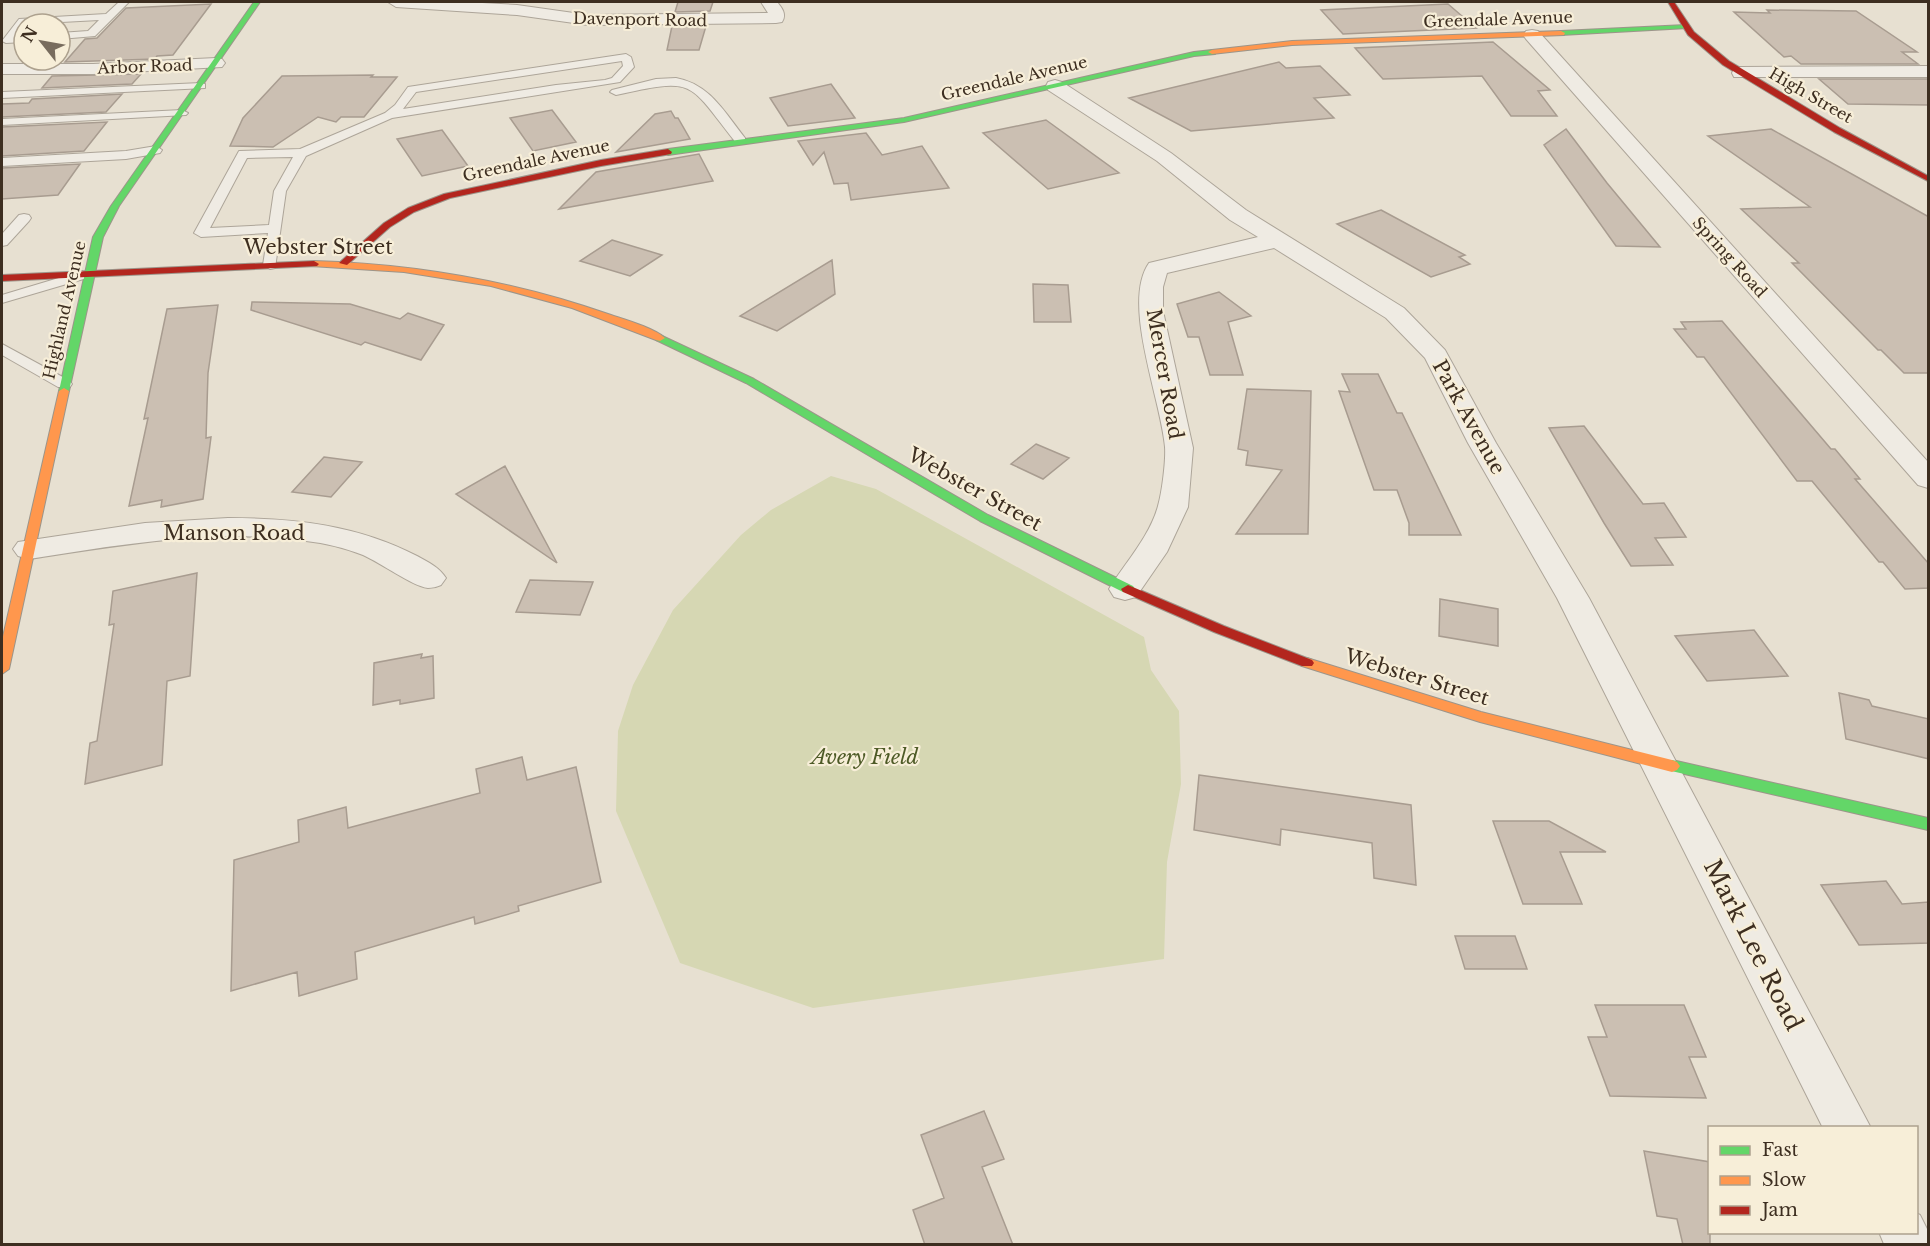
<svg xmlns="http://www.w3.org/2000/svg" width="1930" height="1246" font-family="'Libre Baskerville',serif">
<rect width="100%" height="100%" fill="#e7e0d1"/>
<path fill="#d6d7b3" d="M 831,476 L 876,489 L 1144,637 L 1151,670 L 1179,711 L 1181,784 L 1167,862 L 1164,959 L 813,1008 L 680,963 L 616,811 L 618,731 L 633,685 L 673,610 L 741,535 L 771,510 Z"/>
<path fill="#cbbfb2" stroke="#a89c90" stroke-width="1.5" d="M 678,2 L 713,2 L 710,11 L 675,12 Z
M 211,4 L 173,55 L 157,56 L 155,59 L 65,62 L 85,39 L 97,38 L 126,8 Z
M 1448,4 L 1476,28 L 1343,34 L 1321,10 Z
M 1767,10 L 1856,11 L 1917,52 L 1902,52 L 1918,64 L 1801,64 L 1791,56 L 1784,57 L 1734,12 L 1770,13 Z
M 672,26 L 706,26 L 699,50 L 667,50 Z
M 1493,42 L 1550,90 L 1538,91 L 1557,116 L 1511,116 L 1482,76 L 1383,79 L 1355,48 Z
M 1279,62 L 1286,68 L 1320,66 L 1350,95 L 1314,98 L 1334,118 L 1191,131 L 1129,98 Z
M 141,74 L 132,84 L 42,88 L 52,76 Z
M 373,75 L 371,77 L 397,77 L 364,117 L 341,117 L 336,122 L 318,117 L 273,147 L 230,146 L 243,118 L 282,76 Z
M 1819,79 L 1929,79 L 1929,105 L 1848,104 Z
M 831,84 L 855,118 L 788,126 L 770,98 Z
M 122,94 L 106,112 L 2,117 L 2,104 L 29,103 L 32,99 Z
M 552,110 L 576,142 L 533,151 L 510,118 Z
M 671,111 L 675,118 L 678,118 L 690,139 L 616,152 L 655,114 Z
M 1046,120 L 1119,173 L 1048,189 L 983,133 Z
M 107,122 L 84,151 L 2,156 L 2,127 Z
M 1566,129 L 1607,183 L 1660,247 L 1616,246 L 1544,145 Z
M 1771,129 L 1929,217 L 1929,373 L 1904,373 L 1881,350 L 1878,350 L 1792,263 L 1799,263 L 1741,209 L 1810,207 L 1708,136 Z
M 442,130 L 468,166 L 422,176 L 397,139 Z
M 866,133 L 882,155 L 922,146 L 949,188 L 851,200 L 848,183 L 834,184 L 824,152 L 813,165 L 798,141 Z
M 699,154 L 713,181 L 559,209 L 596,172 Z
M 80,164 L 58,195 L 2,199 L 2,168 Z
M 1381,210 L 1465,255 L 1459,257 L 1470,264 L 1431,277 L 1337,224 Z
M 612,240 L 662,255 L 630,276 L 580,261 Z
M 832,260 L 835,294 L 777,331 L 740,316 Z
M 1033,284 L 1068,285 L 1071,322 L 1034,322 Z
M 1219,292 L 1251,316 L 1228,322 L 1243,375 L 1210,375 L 1199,337 L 1188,337 L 1177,304 Z
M 252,302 L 350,304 L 400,319 L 408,313 L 444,325 L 421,360 L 365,342 L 361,345 L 251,310 Z
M 218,305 L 208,373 L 206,438 L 211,437 L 203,499 L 161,507 L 162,500 L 129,506 L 148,418 L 144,419 L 167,309 Z
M 1722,321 L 1831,449 L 1835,449 L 1860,479 L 1855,479 L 1929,564 L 1929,588 L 1905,589 L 1883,562 L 1879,562 L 1812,481 L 1797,481 L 1704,357 L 1697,357 L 1674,329 L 1686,329 L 1681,322 Z
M 1342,374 L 1378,374 L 1397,413 L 1402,413 L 1461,535 L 1409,535 L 1409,523 L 1397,490 L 1374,490 L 1339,391 L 1350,392 Z
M 1247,389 L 1311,391 L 1308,534 L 1236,534 L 1282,470 L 1246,465 L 1248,451 L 1238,449 Z
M 1584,426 L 1643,504 L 1664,503 L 1686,537 L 1655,538 L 1673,565 L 1631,566 L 1604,523 L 1549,428 Z
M 1036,444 L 1069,458 L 1043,479 L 1011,464 Z
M 324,457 L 362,462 L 331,497 L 292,492 Z
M 505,466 L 557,563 L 456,494 Z
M 197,573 L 190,676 L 167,681 L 162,765 L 85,784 L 90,743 L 97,741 L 114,624 L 109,625 L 113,591 Z
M 530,580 L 593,582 L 580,615 L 516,612 Z
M 1440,599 L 1498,609 L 1498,646 L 1439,636 Z
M 1754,630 L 1788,676 L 1707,681 L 1675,636 Z
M 422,654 L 421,658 L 433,656 L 434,698 L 400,704 L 400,700 L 373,705 L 374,663 Z
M 1839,693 L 1869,700 L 1872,706 L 1929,719 L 1929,759 L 1846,739 Z
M 522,757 L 527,780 L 576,767 L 601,882 L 518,906 L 519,911 L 475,924 L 474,917 L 355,952 L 357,979 L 299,996 L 297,972 L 231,991 L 234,860 L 299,842 L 298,820 L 346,807 L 348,828 L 480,793 L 476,769 Z
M 1199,775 L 1411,805 L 1416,885 L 1374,878 L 1372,843 L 1281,829 L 1280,845 L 1194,830 Z
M 1493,821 L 1549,821 L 1606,852 L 1560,852 L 1582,904 L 1523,904 Z
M 1886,881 L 1902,904 L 1929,902 L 1929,943 L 1859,945 L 1821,885 Z
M 1455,936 L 1515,936 L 1527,969 L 1465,969 Z
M 1595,1005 L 1684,1005 L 1706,1057 L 1689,1057 L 1706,1098 L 1610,1096 L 1588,1037 L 1607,1037 Z
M 984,1111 L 1004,1159 L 982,1167 L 1013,1245 L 925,1245 L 913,1210 L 944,1198 L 921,1135 Z
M 1644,1151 L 1710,1162 L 1710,1245 L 1683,1245 L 1677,1219 L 1657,1216 Z"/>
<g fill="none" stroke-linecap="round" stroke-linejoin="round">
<defs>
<path id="lane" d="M 119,2 L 129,2 L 95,36 L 60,39 L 60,33 L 88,31 L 99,20 L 24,24 L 15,36 L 24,36 L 24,42 L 6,43 L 2,41 L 19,19 L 106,14 Z
M 626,54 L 631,57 L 634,67 L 620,82 L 392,118 L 306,156 L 286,191 L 275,268 L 270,269 L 263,265 L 268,233 L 201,237 L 194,233 L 239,151 L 300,149 L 385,113 L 395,105 L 408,87 ZM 622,61 L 623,66 L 612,78 L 605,80 L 556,85 L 403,109 L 416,92 ZM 293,157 L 274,191 L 269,225 L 210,228 L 247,158 Z
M 676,78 C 710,84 725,113 745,138 L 745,144 L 737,144 C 687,81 697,77 616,95 L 610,92 L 612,90 L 656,79 Z
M 201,83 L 205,84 L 205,88 L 2,98 L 2,92 Z
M 182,110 L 188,113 L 186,115 L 2,125 L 2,119 Z
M 156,146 L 162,150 L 160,153 L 126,159 L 2,166 L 2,158 L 126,151 Z
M 24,214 L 29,215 L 31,218 L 29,221 L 7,245 L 2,246 L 2,234 L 19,215 Z
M 82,271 L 89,275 L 87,278 L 2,303 L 2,295 Z
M 2,344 L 70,381 L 72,384 L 70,387 L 58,387 L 2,355 Z"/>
<path id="street" d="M 388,2 L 464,2 L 517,5 L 588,15 L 768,13 L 761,2 L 777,2 C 782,8 787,14 782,22 L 776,23 L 588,25 L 517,15 L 396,7 Z
M 1532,30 L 1538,31 L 1928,462 L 1928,488 L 1918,485 L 1526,39 L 1523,35 L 1526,31 Z
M 216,58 L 222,59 L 225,63 L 222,67 L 93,74 L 2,74 L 2,64 L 93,64 Z
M 1741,67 L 1928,66 L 1928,77 L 1734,77 L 1732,73 L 1734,69 Z
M 1055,80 L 1062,82 L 1171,153 L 1246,210 L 1404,308 L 1445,350 L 1496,443 L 1589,598 L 1871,1128 L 1823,1128 L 1557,598 L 1468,443 L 1425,358 L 1386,318 L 1274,248 L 1167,273 L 1163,287 L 1163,311 L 1193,448 L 1188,507 L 1167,552 L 1136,597 L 1125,600 L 1114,597 L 1109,589 C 1125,563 1150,536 1158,506 C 1162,492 1166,461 1165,447 C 1161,399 1121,303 1149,263 L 1258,237 L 1230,220 L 1157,161 L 1048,90 L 1046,86 L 1048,82 Z
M 228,518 C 294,518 358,525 417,556 C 428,562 439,567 446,578 L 441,585 C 437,587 432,588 428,588 C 412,586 381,563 363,555 C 345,548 325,543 306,541 C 214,528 120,545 29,559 L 18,556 L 13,549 L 18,542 L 145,523 Z
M 1916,1213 L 1920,1215 L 1928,1231 L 1928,1244 L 1884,1244 L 1879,1232 L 1916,1232 Z"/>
<path id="fast" d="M 254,2 L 260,2 L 119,206 L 103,237 L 69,391 L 64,394 L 60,393 L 59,391 L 93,237 L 111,206 Z
M 1686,25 L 1688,26 L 1688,28 L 1561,35 L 1557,33 L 1561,31 Z
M 1212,50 L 1215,50 L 1215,54 L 1194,56 L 904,122 L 668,155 L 664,152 L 668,149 L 904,118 L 1194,52 Z
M 660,335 L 754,379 L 988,515 L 1133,586 L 1135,589 L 1133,592 L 1123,592 L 980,521 L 746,383 L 656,340 L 655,338 Z
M 1672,760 L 1928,818 L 1928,830 L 1667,770 L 1664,766 L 1667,762 Z"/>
<path id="slow" d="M 1561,31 L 1565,33 L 1564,35 L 1292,45 L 1212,54 L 1208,52 L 1212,50 L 1292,41 Z
M 314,261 C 416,264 514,281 611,315 C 626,320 654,328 665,338 L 660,341 L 656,340 L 572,308 L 491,286 L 404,272 L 311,266 L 309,264 Z
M 64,388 L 69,391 L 9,669 L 2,674 L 2,641 L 59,391 Z
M 1307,658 L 1481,712 L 1672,760 L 1677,762 L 1680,766 L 1677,770 L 1672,772 L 1480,722 L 1302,666 L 1300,663 L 1302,660 Z"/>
<path id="jam" d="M 1668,2 L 1674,2 L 1694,32 L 1729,61 L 1840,128 L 1928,176 L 1928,181 L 1834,132 L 1723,65 L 1688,35 Z
M 668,149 L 672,152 L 671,154 L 601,166 L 450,198 L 414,212 L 390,227 L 347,265 L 339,263 L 384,223 L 408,208 L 444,194 L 601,160 Z
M 314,261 L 319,264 L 317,266 L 2,281 L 2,275 Z
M 1128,585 L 1224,626 L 1312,660 L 1314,663 L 1312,666 L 1302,666 L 1214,632 L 1123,592 L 1121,589 Z"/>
</defs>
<use href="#lane" stroke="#ada599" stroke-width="2"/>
<use href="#street" stroke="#ada599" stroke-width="2"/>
<use href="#fast" stroke="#9c958a" stroke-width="2"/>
<use href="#slow" stroke="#9c958a" stroke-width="2"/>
<use href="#jam" stroke="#9c958a" stroke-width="2"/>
<use href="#lane" fill="#efebe3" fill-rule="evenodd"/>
<use href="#street" fill="#efebe3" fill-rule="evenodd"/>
<use href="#fast" fill="#63d668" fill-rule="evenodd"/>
<use href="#slow" fill="#ff974d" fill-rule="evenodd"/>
<use href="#jam" fill="#b3261e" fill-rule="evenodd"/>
</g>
<g text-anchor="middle" stroke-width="4.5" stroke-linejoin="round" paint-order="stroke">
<g font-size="16" fill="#3d2e20" stroke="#f7eed8">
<text transform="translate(640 19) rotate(1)" y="6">Davenport Road</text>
<text transform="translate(1498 19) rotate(-2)" y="6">Greendale Avenue</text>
<text transform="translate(145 66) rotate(-2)" y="6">Arbor Road</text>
<text transform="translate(1014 78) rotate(-13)" y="6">Greendale Avenue</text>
<text transform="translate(1811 95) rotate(30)" y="6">High Street</text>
<text transform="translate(536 160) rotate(-12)" y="6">Greendale Avenue</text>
<text transform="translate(1730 257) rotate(48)" y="6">Spring Road</text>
<text transform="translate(64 310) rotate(-77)" y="6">Highland Avenue</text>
</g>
<g font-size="20" fill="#3d2e20" stroke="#f7eed8">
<text x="318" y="254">Webster Street</text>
<text transform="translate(1165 374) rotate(80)" y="7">Mercer Road</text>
<text transform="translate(1469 417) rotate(61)" y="7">Park Avenue</text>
<text transform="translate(975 489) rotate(29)" y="7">Webster Street</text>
<text x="234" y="540">Manson Road</text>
<text transform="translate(1417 677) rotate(17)" y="7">Webster Street</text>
</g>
<g font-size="20" font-style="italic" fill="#4d5a26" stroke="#f7eed8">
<text x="865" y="764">Avery Field</text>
</g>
<g font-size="24" fill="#3d2e20" stroke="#f7eed8">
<text transform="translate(1753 945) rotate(63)" y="8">Mark Lee Road</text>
</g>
</g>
<rect width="1930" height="1246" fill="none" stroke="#3d2e20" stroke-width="6"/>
<rect x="1708" y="1126" width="210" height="108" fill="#f7eed8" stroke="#ada18e" stroke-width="1.5"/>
<rect x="1720" y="1146" width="30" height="9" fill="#63d668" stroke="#ada18e" stroke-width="1.5"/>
<text x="1762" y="1156" font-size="18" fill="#3d2e20">Fast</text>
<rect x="1720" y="1176" width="30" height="9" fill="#ff974d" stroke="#ada18e" stroke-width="1.5"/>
<text x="1762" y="1186" font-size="18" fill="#3d2e20">Slow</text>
<rect x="1720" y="1206" width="30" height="9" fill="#b3261e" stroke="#ada18e" stroke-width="1.5"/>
<text x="1762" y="1216" font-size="18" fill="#3d2e20">Jam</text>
<g transform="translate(42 42) rotate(301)"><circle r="28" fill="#f7eed8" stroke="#ada18e" stroke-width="1.5"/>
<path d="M0-4.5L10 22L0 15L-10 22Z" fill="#786c5e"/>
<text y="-9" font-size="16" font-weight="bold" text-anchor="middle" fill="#3d2e20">N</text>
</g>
</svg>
